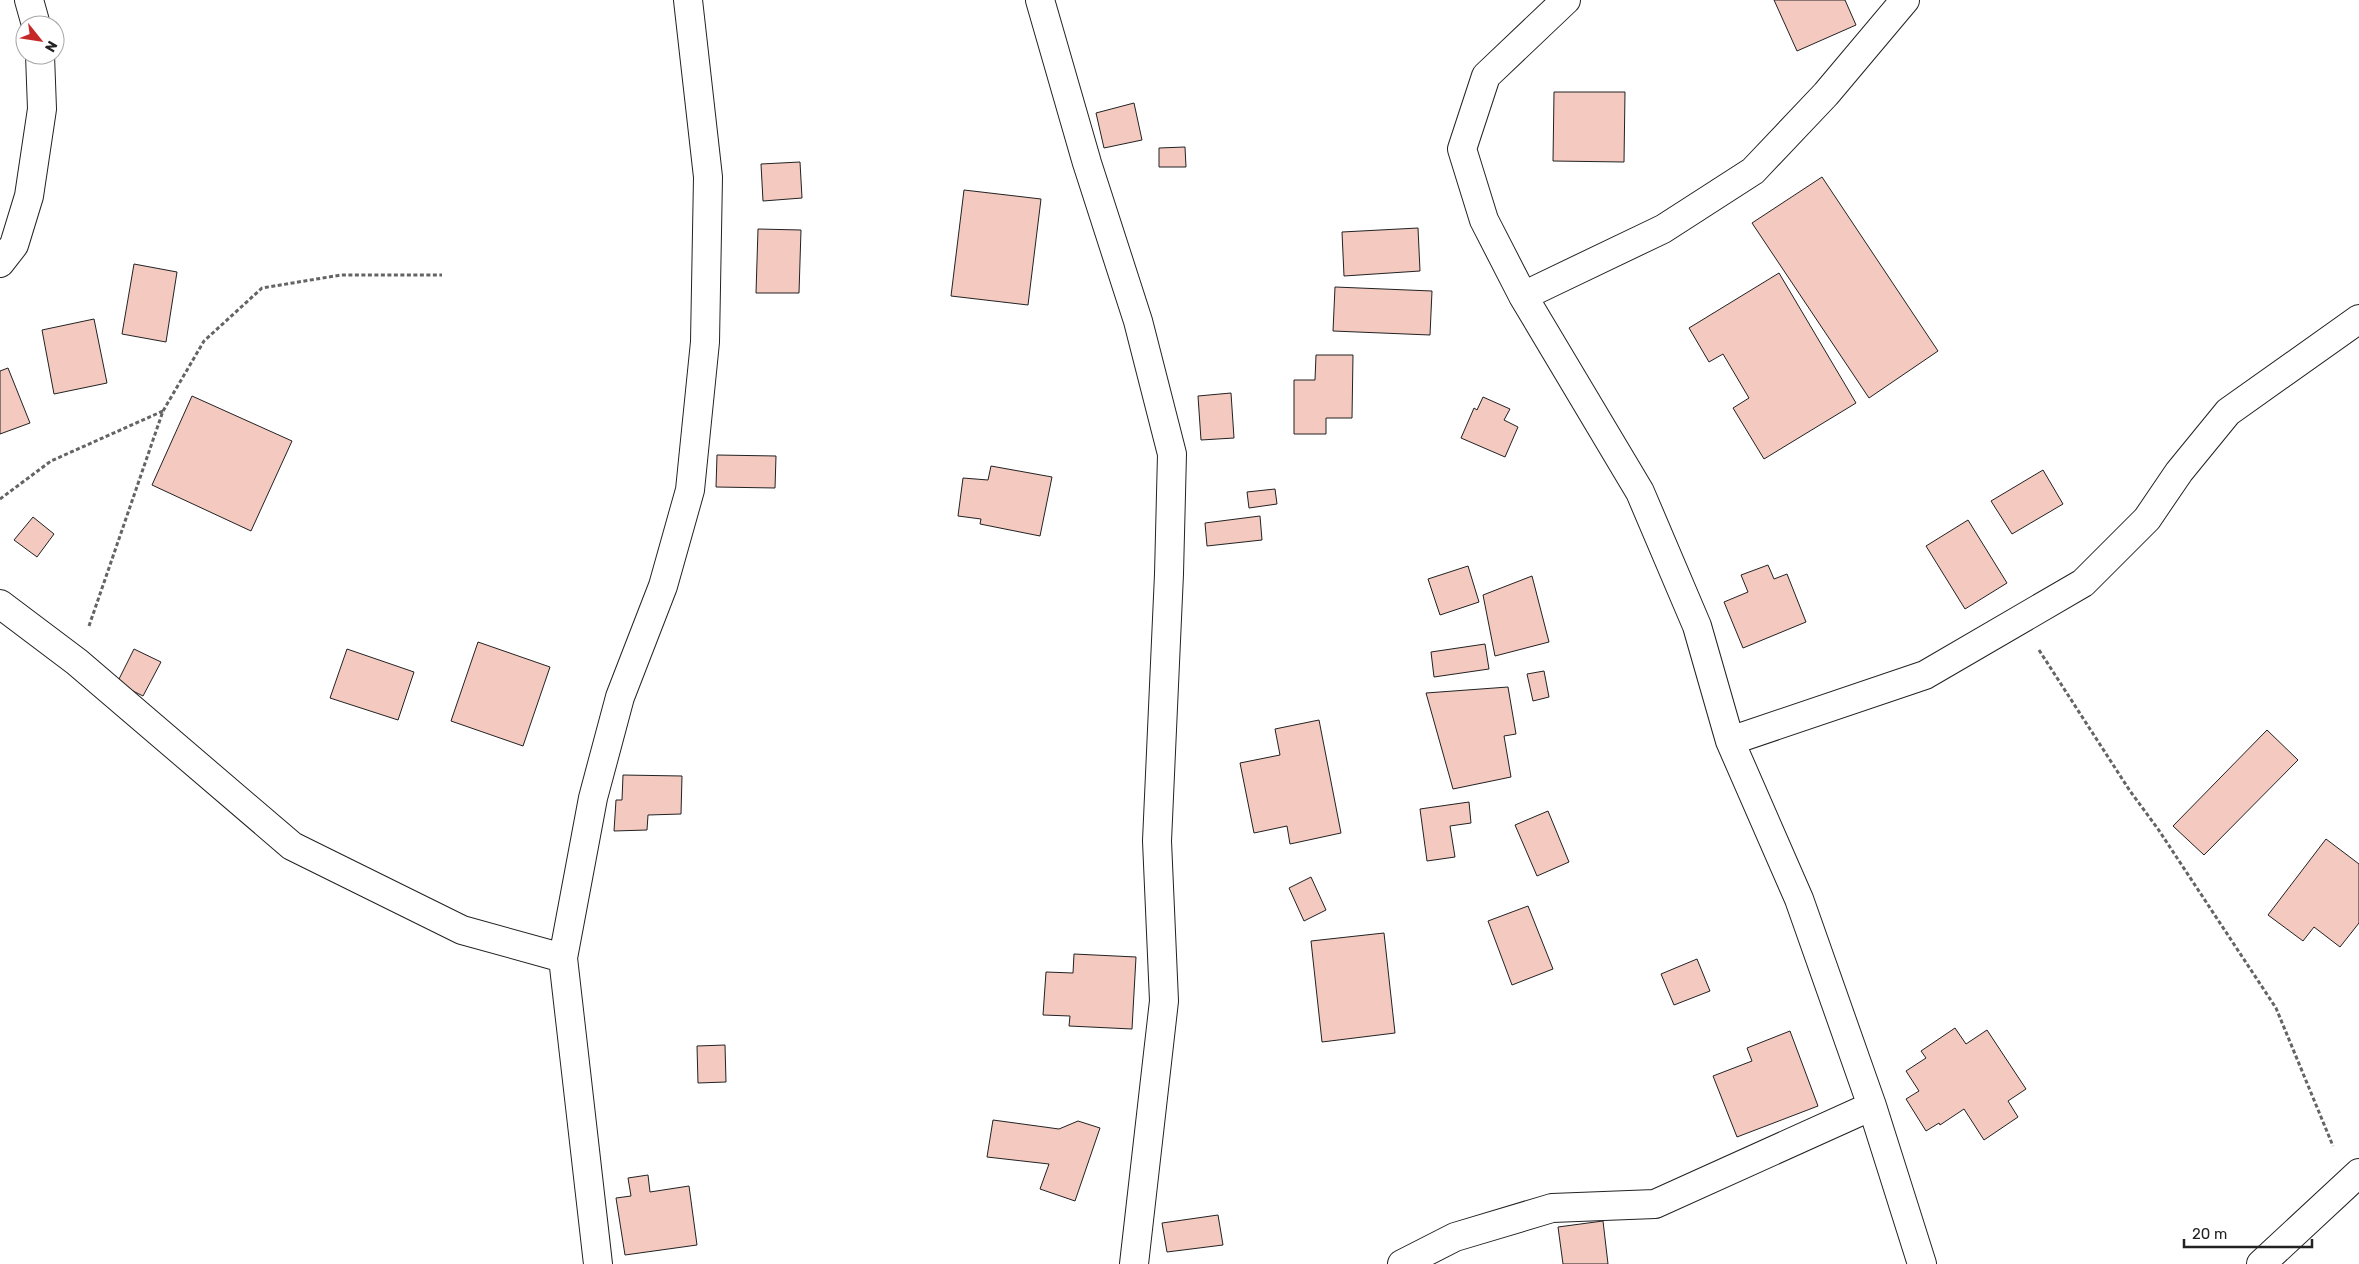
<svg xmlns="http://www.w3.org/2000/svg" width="2359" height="1264" font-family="Rubik,sans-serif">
<rect width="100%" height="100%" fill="#fff"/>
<path fill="#f3c9c0" stroke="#222" d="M 1774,0 L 1845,0 L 1856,25 L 1797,51 Z
M 1554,92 L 1625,92 L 1624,162 L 1553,161 Z
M 1134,103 L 1142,140 L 1104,148 L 1096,113 Z
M 1185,147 L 1186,167 L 1159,167 L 1159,148 Z
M 800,162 L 802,198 L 763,201 L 761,164 Z
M 1822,177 L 1938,351 L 1869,398 L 1752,223 Z
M 964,190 L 1041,199 L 1028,305 L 951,296 Z
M 1418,228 L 1420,271 L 1344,276 L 1342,232 Z
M 758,229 L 801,230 L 799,293 L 756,293 Z
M 134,264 L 177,272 L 166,342 L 122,334 Z
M 1779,273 L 1856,403 L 1764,459 L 1733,408 L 1749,398 L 1723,354 L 1709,362 L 1689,328 Z
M 1335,287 L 1432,291 L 1430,335 L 1333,331 Z
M 94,319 L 107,383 L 54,394 L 42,330 Z
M 1316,355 L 1353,355 L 1352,418 L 1326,418 L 1326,434 L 1294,434 L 1294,380 L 1315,380 Z
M 8,368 L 30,423 L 0,434 L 0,371 Z
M 1231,393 L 1234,438 L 1201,440 L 1198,396 Z
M 192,396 L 292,441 L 251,531 L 152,485 Z
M 1483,397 L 1510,409 L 1504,420 L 1518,427 L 1505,457 L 1461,438 L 1474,408 L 1477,410 Z
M 717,455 L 776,456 L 775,488 L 716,487 Z
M 991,466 L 1052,477 L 1040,536 L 980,524 L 981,519 L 958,516 L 963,478 L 988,480 Z
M 2043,470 L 2063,504 L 2012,534 L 1991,501 Z
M 1275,489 L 1277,504 L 1249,508 L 1247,492 Z
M 1260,516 L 1262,540 L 1207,546 L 1205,523 Z
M 33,517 L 54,534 L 37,557 L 14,540 Z
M 1968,520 L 2007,583 L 1965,609 L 1926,546 Z
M 1768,565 L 1774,579 L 1787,574 L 1806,622 L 1743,648 L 1724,602 L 1748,592 L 1741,575 Z
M 1468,566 L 1479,602 L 1440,615 L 1428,579 Z
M 1532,576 L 1549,642 L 1495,656 L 1483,595 Z
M 478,642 L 550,667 L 523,746 L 451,721 Z
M 1485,644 L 1489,669 L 1434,677 L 1431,652 Z
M 134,649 L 161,662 L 143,696 L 117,683 Z
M 347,649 L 414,672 L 398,720 L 330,698 Z
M 1544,671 L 1549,697 L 1533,701 L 1527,674 Z
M 1508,687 L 1516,734 L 1504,736 L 1511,777 L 1453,789 L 1426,693 Z
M 1319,720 L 1341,833 L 1290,844 L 1287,826 L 1254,833 L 1240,763 L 1280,755 L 1275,729 Z
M 2267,730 L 2298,760 L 2204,855 L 2173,826 Z
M 623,775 L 682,776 L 681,814 L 648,815 L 647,830 L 614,831 L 616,800 L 622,800 Z
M 1469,802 L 1471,823 L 1450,826 L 1455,857 L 1427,861 L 1420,809 Z
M 1548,811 L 1569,862 L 1537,876 L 1515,825 Z
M 2326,839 L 2359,864 L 2359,923 L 2340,947 L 2314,927 L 2303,941 L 2268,915 Z
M 1311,877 L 1326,910 L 1304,921 L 1289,888 Z
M 1528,906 L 1553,969 L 1512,985 L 1488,921 Z
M 1384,933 L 1395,1033 L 1322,1042 L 1311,941 Z
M 1074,954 L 1136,957 L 1132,1029 L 1069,1026 L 1070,1016 L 1043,1015 L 1046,972 L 1073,973 Z
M 1697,959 L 1710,991 L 1674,1005 L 1661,974 Z
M 1955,1028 L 1966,1044 L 1987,1030 L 2026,1089 L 2008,1101 L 2018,1117 L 1984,1140 L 1964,1109 L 1940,1125 L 1939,1123 L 1926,1131 L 1906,1099 L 1919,1091 L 1906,1071 L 1926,1058 L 1921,1051 Z
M 1790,1031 L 1818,1106 L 1737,1137 L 1713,1076 L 1752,1061 L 1747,1048 Z
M 725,1045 L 726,1082 L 698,1083 L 697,1046 Z
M 993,1120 L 1059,1129 L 1078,1121 L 1100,1128 L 1075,1201 L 1040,1189 L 1049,1164 L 987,1157 Z
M 648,1175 L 650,1192 L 689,1186 L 697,1245 L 625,1255 L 616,1198 L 631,1196 L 628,1178 Z
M 1218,1215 L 1223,1245 L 1167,1252 L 1162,1223 Z
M 1603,1221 L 1608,1264 L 1563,1264 L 1558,1227 Z"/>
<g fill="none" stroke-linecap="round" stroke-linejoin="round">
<defs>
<path id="minor" d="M 29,0 L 36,25
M 1040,0 L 1087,163 L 1138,321 L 1172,454 L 1169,574 L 1157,841 L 1164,1001 L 1134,1264
M 1566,0 L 1486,76 L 1462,149 L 1484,220 L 1523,296 L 1640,492 L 1697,626 L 1730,741 L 1799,899 L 1872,1106 L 1922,1264
M 0,263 L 14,245 L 29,196 L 42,109 L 40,55
M 1523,296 L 1663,229 L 1753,171 L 1826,94 L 1905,0
M 0,604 L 77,662 L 292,846 L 462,930 L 563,958
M 1730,741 L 1925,675 L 2083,583 L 2147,519 L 2179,472 L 2228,412 L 2359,319
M 598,1264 L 563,958 L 593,798 L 620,697 L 663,586 L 690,490 L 705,342 L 708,177 L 688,0
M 1402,1264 L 1455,1237 L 1552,1208 L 1655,1204 L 1872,1106
M 2261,1264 L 2359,1173"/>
</defs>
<use href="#minor" stroke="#222" stroke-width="30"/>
<path stroke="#646464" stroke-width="3" stroke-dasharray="4 2.5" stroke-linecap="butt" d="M 0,499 L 51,461 L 163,411
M 89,626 L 163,411 L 204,341 L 262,288 L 341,275 L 442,275
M 2039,650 L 2130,791 L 2158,829 L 2276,1008 L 2333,1146"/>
<use href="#minor" stroke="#fff" stroke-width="28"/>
</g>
<g transform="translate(40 40) rotate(120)"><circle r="24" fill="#ffffff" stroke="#a7a7a7"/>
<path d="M0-4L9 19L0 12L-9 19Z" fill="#c62828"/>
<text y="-8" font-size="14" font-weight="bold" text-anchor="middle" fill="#222222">N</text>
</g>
<path d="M2184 1239v8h128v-8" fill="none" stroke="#222222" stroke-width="2.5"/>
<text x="2192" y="1239" font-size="15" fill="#222222" stroke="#ffffff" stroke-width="4" paint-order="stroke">20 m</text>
</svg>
